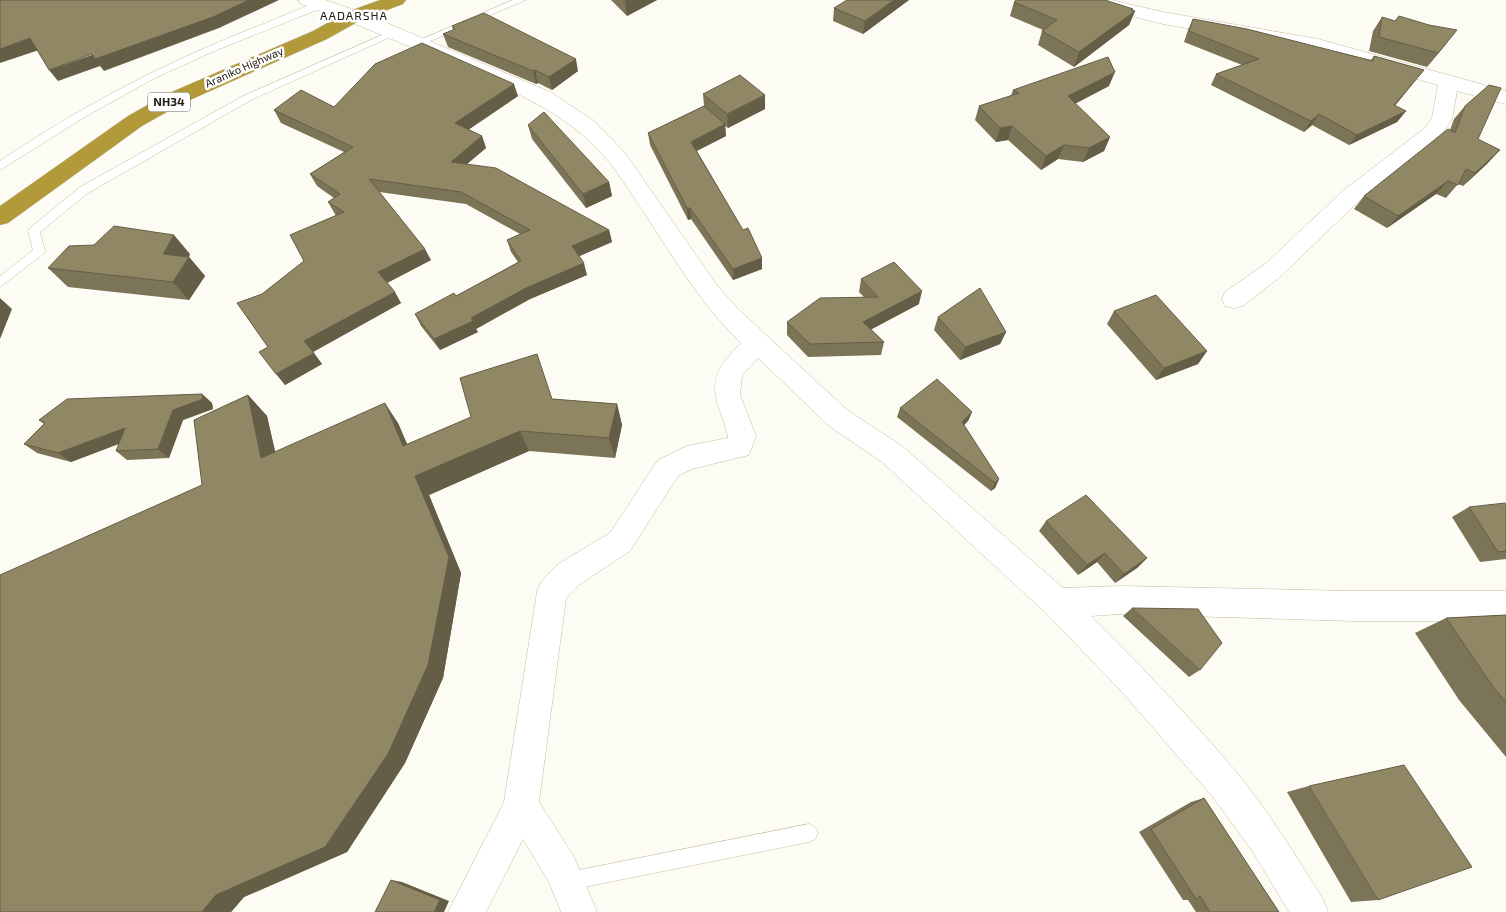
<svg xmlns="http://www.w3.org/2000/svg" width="1506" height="912" font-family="'Exo 2',sans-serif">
<rect width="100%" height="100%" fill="#fdfcf4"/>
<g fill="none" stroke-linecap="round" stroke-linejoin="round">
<defs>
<path id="lane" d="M 513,0 L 526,0 L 421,45 L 413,43 Z
M 321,2 L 326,5 L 324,7 L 212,52 L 153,79 L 88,115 L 0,170 L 0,161 C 80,107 164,63 253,28 C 275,20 298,8 321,2 Z
M 391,31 L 399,33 L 251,100 L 88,193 L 40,232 L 45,251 L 43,254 L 0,287 L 0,276 L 33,250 L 28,231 L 30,228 L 80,187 L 243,96 Z
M 809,824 L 815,827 L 818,833 L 815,839 L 809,842 L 569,890 L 563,887 L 560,881 L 563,875 L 569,872 Z"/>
<path id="street" d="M 298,0 L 325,0 L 361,12 L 550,92 L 594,121 L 625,153 L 716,284 L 737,308 L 847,410 L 902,446 L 1063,588 L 1120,586 L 1353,591 L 1506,591 L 1506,621 L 1353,621 L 1120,614 L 1091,616 C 1141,666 1191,718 1237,773 C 1269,812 1296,856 1323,899 L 1328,912 L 1289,912 L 1253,852 L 1213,797 L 1123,693 L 1046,613 L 882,462 L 829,426 L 758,358 L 742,375 L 740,395 L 756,436 L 749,455 L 692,469 L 678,476 L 630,551 L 580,584 L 566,598 L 539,802 L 574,857 L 597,912 L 561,912 L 549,882 L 523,839 L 486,912 L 448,912 L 504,802 L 537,592 L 541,582 L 558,564 L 610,533 L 658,460 L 687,446 L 728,438 C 727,429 723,420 720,411 C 708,378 719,366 741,343 C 687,291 655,223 610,163 C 567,109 502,87 441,60 C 394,40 348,20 301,4 Z
M 1079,0 L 1111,0 L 1163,12 L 1318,39 L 1506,91 L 1506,104 L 1457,91 L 1452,119 L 1439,138 L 1360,200 L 1281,276 L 1243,306 L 1234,308 L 1225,306 L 1222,299 L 1225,292 L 1265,264 L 1344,190 L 1425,128 L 1432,118 L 1438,85 L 1316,50 L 1163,24 L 1082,4 Z"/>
<path id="highway" d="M 380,0 L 406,0 L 403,4 L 361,20 L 327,39 L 181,104 L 142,126 L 8,223 L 0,225 L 0,206 L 128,116 L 167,94 L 313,31 L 347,12 Z"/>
</defs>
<use href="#lane" stroke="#c6bd99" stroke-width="1"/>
<use href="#street" stroke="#c6bd99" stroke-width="1"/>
<use href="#highway" stroke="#d8d7d5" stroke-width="1"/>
<use href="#lane" fill="#fff" fill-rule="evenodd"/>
<use href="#street" fill="#fff" fill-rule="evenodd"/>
<use href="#highway" fill="#b29a3b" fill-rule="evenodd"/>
</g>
<path fill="#7c7457" d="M 611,0 L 657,0 L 627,16 Z
M 909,0 L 863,34 L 833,21 L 834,8 Z
M 1014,2 L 1133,9 L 1132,10 L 1135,11 L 1129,25 L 1074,67 L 1038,45 L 1042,31 L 1043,30 L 1010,16 Z
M 1382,17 L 1446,44 L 1427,67 L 1369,51 L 1373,31 Z
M 1193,19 L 1371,60 L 1374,56 L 1424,70 L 1395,106 L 1406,111 L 1397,122 L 1349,145 L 1312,125 L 1304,132 L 1211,85 L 1216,74 L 1242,65 L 1184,42 L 1188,30 Z
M 452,26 L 578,71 L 552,90 L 538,83 L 536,84 L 448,47 L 443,34 L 453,30 Z
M 1109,86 L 1075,104 L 1110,137 L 1104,151 L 1083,162 L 1058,159 L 1041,170 L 1008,140 L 996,142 L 975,120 L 979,106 L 1011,96 L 1013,90 Z
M 703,94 L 765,95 L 765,109 L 728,128 L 725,126 L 726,136 L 697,151 L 743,230 L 762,258 L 762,269 L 733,280 L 691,219 L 688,220 L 650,145 L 648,133 L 704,106 Z
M 518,96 L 468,130 L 482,136 L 486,148 L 467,164 L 609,230 L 612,242 L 579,256 L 587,275 L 530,299 L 476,329 L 478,332 L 440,350 L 421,326 L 415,314 L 456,296 L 518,262 L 511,252 L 507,240 L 520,234 L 466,204 L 379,192 L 431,260 L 387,283 L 401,303 L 313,352 L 322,364 L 285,385 L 268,347 L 262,294 L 304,261 L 336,216 L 335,214 L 328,202 L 334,198 L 317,186 L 310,174 L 344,152 L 281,123 L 274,110 Z
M 1465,106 L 1488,163 L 1463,186 L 1458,184 L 1446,198 L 1436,194 L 1387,228 L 1354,209 L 1364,196 L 1450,130 L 1454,119 Z
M 528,125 L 609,182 L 612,196 L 586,208 L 532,139 Z
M 190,254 L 189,257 L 205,276 L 189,300 L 68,287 L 48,268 Z
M 861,279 L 919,304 L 871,329 L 884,342 L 881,355 L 808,357 L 787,335 L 787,322 L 864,297 L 859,292 Z
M 1114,311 L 1207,351 L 1198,364 L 1156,380 L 1107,324 Z
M 938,317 L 1006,332 L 1000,344 L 960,360 L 934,330 Z
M 202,394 L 212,403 L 213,409 L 183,420 L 169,458 L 127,460 L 116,451 L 119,444 L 71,462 L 37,453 L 24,444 L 44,424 L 39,420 Z
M 248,395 L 267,416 L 275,452 L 398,423 L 407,444 L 553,399 L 617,404 L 622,425 L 615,458 L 529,451 L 429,495 L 461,573 L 443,678 L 405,763 L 347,852 L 244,897 L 231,912 L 0,912 L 202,485 Z
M 900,408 L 972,412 L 968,421 L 964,425 L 999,479 L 995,488 L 991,491 L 897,417 Z
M 1506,505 L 1506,559 L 1480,562 L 1452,517 L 1469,507 Z
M 1046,521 L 1147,558 L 1137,568 L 1115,583 L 1097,562 L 1078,575 L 1039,531 Z
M 1132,608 L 1200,670 L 1189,677 L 1123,616 Z
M 1506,615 L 1506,757 L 1459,700 L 1415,633 L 1446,618 Z
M 1309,786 L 1378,900 L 1351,902 L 1287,792 Z
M 1204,798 L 1279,912 L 1196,912 L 1188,900 L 1183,900 L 1139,832 L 1191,802 Z"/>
<path fill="#655e47" d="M 249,0 L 279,0 L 219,28 L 104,71 L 100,66 L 58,81 L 49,70 Z
M 625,0 L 657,0 L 627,16 Z
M 894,0 L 909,0 L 863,34 L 865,21 Z
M 1133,9 L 1131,14 L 1135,11 L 1129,25 L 1074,67 L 1079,52 Z
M 1457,30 L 1446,44 L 1427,67 L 1438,53 Z
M 30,38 L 39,50 L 0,63 L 0,49 Z
M 576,59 L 578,71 L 552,90 L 549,77 Z
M 535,70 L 538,83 L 536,84 L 533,71 Z
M 1115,72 L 1109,86 L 1062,110 L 1068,96 Z
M 514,84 L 518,96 L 459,136 L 455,123 Z
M 765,95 L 765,109 L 728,128 L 727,114 Z
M 1406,111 L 1397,122 L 1349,145 L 1357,135 Z
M 1319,114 L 1312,125 L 1304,132 L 1311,121 Z
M 725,124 L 726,136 L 692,153 L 691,142 Z
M 1012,126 L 1008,140 L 996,142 L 1000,128 Z
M 482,136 L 486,148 L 455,174 L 451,162 Z
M 1110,137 L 1104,151 L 1083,162 L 1089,148 Z
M 1064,145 L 1058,159 L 1041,170 L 1046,156 Z
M 1500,150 L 1488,163 L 1463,186 L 1475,173 Z
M 1448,181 L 1436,194 L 1387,228 L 1398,216 Z
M 609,182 L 612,196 L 586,208 L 583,194 Z
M 687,208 L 690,208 L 691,219 L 688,220 Z
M 609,230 L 612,242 L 575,258 L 572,246 Z
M 174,235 L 190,254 L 186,261 L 189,257 L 205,276 L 189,300 L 173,282 L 163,254 Z
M 425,249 L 431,260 L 385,284 L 378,272 Z
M 762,258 L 762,269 L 733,280 L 733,269 Z
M 584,263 L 587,275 L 530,299 L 476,329 L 478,332 L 440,350 L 434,339 L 526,288 Z
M 922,291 L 919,304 L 861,335 L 863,322 Z
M 395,292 L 401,303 L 313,352 L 304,341 Z
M 0,298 L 12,309 L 0,339 Z
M 1006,332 L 1000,344 L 960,360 L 965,347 Z
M 1207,351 L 1198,364 L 1156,380 L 1164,368 Z
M 314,353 L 322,364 L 285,385 L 276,374 Z
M 202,394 L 212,403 L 213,409 L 183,420 L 169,458 L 158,449 L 173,410 Z
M 248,395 L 267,416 L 281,477 L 261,458 Z
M 385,403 L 398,423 L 416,465 L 403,446 Z
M 617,404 L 622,425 L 615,458 L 609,438 Z
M 972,412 L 968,421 L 958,431 L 962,422 Z
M 125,428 L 136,437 L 71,462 L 58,453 Z
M 520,431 L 529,451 L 429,495 L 461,573 L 443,678 L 405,763 L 347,852 L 244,897 L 231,912 L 202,912 L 415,476 Z
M 999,479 L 995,488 L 991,491 L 995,483 Z
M 1105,553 L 1097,562 L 1078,575 L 1087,565 Z
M 1147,558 L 1137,568 L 1115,583 L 1124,574 Z
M 391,880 L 402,882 L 449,901 L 444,912 L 434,912 Z"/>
<path fill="#908765" stroke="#655e47" d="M 0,0 L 249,0 L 213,17 L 95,59 L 92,54 L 49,70 L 30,38 L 0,49 Z
M 847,0 L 894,0 L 865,21 L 834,8 Z
M 1016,0 L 1105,0 L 1133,9 L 1131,10 L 1135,11 L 1079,52 L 1042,31 L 1057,20 L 1014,2 Z
M 484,13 L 576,59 L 549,77 L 535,70 L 533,71 L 443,34 L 455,29 L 452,26 Z
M 1399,16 L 1429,25 L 1457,30 L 1438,53 L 1379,37 L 1382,17 L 1395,21 Z
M 1193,19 L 1247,29 L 1373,61 L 1374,56 L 1424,70 L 1394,105 L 1406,111 L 1357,135 L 1319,114 L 1311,121 L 1216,74 L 1259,59 L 1189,31 Z
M 422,43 L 514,84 L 455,123 L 482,136 L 451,162 L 496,168 L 609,230 L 572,246 L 584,263 L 526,288 L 471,318 L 473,321 L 434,339 L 415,314 L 454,293 L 456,296 L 521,261 L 507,240 L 530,230 L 461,192 L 369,179 L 425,249 L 378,272 L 395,292 L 304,341 L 314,353 L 276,374 L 259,352 L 268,347 L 237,303 L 262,294 L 304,261 L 290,235 L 344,212 L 328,202 L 340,194 L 310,174 L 353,147 L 274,110 L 301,90 L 334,107 L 375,64 Z
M 1108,57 L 1115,72 L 1068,96 L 1110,137 L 1089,148 L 1064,145 L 1046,156 L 1012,126 L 1000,128 L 979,106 L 1019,93 L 1013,90 Z
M 740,75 L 765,95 L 727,114 L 703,94 Z
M 1489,85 L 1501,88 L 1478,139 L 1500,150 L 1475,173 L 1466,169 L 1458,185 L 1448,181 L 1398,216 L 1364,196 L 1448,129 L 1455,133 L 1465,106 Z
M 704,106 L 725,124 L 691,142 L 743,230 L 748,228 L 762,258 L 733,269 L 690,208 L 687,208 L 648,133 Z
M 544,112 L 609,182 L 583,194 L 528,125 Z
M 114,226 L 174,235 L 163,254 L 189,257 L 173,282 L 48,268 L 69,246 L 94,245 Z
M 894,262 L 922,291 L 863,322 L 884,342 L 810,344 L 787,322 L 820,298 L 878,297 L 861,279 Z
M 980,288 L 1006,332 L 965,347 L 938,317 Z
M 1156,295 L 1207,351 L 1164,368 L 1114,311 Z
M 537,354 L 552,399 L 617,404 L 609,438 L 520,431 L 415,476 L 449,557 L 428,665 L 388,754 L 325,847 L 216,895 L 202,912 L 0,912 L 0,575 L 202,485 L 194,420 L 248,395 L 261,458 L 385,403 L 403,446 L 471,417 L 460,378 Z
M 937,379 L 972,412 L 962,422 L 999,479 L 995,483 L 900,408 Z
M 202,394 L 203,399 L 173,410 L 158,449 L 116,451 L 125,428 L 58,453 L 24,444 L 45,423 L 39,420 L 67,399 Z
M 1086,495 L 1147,558 L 1124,574 L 1105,553 L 1087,565 L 1046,521 Z
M 1505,503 L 1506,505 L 1506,551 L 1498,552 L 1469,507 Z
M 1132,608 L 1198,609 L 1222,643 L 1200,670 Z
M 1506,615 L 1506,702 L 1494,688 L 1446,618 Z
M 1404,765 L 1472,867 L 1378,900 L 1309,786 Z
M 1204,798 L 1279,912 L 1210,912 L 1200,896 L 1196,899 L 1151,829 Z
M 391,880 L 440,900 L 434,912 L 375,912 Z"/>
<g text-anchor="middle" stroke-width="5" stroke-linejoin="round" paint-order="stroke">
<g font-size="11" fill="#252114" stroke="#fff">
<text transform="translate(244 67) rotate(-24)" y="4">Araniko Highway</text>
</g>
<g font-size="12" letter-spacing="1" fill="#252114" stroke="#fff">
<text x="354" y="20">AADARSHA</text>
</g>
<rect fill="#fff" stroke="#66645a" stroke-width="1" x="148" y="92.5" width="42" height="19" rx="4"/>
<g font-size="12" font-weight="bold" fill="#252114">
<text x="169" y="106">NH34</text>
</g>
</g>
</svg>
